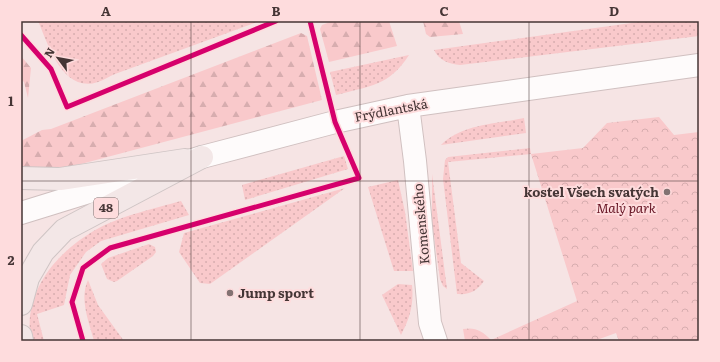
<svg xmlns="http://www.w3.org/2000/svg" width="720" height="362" font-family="Literata,serif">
<defs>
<pattern id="grass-dots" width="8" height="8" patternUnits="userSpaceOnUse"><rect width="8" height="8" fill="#f9c9cb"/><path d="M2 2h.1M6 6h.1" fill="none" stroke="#d7adaf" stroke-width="1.8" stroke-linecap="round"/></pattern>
<pattern id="forest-firs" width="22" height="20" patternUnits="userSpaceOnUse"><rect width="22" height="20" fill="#f9c9cb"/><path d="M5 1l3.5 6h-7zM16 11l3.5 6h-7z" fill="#d7adaf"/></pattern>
<pattern id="park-crowns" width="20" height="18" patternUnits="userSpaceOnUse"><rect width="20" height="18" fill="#f9c9cb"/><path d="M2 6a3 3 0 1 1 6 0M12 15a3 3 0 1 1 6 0" fill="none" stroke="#d7adaf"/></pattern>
</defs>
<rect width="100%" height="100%" fill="#f6e4e4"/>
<path fill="url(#grass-dots)" d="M 38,21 L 260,21 L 115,74 C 110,76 104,80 98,82 C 63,94 48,44 38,21 Z
M 646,21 L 699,21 L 699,36 L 460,65 C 450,64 439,61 434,50 Z
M 409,55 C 389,86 370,86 336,95 L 330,72 Z
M 524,118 L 526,133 L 441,145 C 462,124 497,124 524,118 Z
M 530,148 L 531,154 L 448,162 L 461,263 L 484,281 C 477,291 470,295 457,294 L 443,179 L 445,160 L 448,157 Z
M 344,156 L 348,169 L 245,200 L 242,185 Z
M 432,174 L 447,289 L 443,286 L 440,279 L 432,222 Z
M 398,180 L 405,212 L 413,271 L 394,271 L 368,187 Z
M 345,188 L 210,284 L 200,283 L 179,252 L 184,233 Z
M 181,201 L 189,215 L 101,241 L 86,252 L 70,275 L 64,305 L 37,314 L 44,341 L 31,341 C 22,291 58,250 99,228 C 121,216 156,208 181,201 Z
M 149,244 L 155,247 L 156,252 L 153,256 L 117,281 L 114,282 L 107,279 L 101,264 L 108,258 Z
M 88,280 L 98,305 L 124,341 L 94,341 C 89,322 79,299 88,280 Z
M 398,284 L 412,285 C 414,304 410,318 401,335 L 382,295 Z"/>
<path fill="url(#forest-firs)" d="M 333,21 L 389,21 L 397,46 L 329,62 L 320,29 L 322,25 Z
M 423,21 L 459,21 L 463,34 L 430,37 L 426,34 Z
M 301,33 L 307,36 L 322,100 L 81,164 L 57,169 L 21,169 L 21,141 L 42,130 L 51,129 Z
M 21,56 L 31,68 L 28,98 L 24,82 L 21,79 Z"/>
<path fill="url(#park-crowns)" d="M 659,117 L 674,135 L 699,132 L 699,341 L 619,341 L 616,333 L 594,341 L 465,341 L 463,329 C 476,327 482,331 491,340 L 577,301 L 531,154 L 583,148 L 607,123 Z"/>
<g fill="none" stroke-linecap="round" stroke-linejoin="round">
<defs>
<path id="minor" d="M 408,106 L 415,161 L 430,323 L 436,341
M 21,213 L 202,157 L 335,122 L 408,106 L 699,65"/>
<path id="major" d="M 21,178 L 60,179 L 185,160
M 21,304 L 28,278 L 43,252 L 64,230 L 202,157
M 21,336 L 22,341"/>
</defs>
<use href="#minor" stroke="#d0c0c0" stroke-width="24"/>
<use href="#major" stroke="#cfc5c5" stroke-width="24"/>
<use href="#minor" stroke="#fefbfb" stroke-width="22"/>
<use href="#major" stroke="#f3e7e7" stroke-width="22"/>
<defs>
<path id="cycleway" d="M 21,35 L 51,69 L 67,107 L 276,21
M 83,341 L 72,302 L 83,268 L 110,248 L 359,178 L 335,122 L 310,21"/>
</defs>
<use href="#cycleway" stroke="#fedcdd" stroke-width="8"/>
<use href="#cycleway" stroke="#d6006c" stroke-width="5"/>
</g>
<path fill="none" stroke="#453535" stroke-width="1" stroke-opacity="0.55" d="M 191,21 L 191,341M 360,21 L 360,341M 529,21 L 529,341M 21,181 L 699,181"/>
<g fill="#837272" stroke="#fedcdd" stroke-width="1.5">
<circle cx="667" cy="192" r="4"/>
<circle cx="230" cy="293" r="4"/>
</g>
<g text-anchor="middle" stroke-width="4" stroke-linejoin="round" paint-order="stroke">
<rect fill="#fedcdd" stroke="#7c6767" stroke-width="1" x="94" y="198" width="24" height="20" rx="3"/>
<g font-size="12" font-weight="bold" fill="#453535">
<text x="106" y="212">48</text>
</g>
<g font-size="13" fill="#453535" stroke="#fedcdd">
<text transform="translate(391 110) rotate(-11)" y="5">Frýdlantská</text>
<text transform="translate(421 224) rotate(-95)" y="5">Komenského</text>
</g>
<g font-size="13" font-weight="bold" fill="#453535" stroke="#fedcdd" text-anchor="end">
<text x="659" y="197">kostel Všech svatých</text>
<text x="238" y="298" text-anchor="start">Jump sport</text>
</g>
<g font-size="13" font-style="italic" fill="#671524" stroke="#fedcdd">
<text x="626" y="213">Malý park</text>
</g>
</g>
<rect width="720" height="362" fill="none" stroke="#fedcdd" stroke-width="44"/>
<g transform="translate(58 58) rotate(302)" stroke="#fedcdd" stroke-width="3" paint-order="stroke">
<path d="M0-3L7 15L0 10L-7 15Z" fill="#453535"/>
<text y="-6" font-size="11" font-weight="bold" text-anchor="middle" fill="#453535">N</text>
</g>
<rect x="22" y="22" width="676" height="318" fill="none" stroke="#453535" stroke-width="1.5"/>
<g font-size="13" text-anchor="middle" font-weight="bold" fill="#453535">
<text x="106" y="16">A</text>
<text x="276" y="16">B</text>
<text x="444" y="16">C</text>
<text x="614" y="16">D</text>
<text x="11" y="106">1</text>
<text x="11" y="265">2</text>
</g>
</svg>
